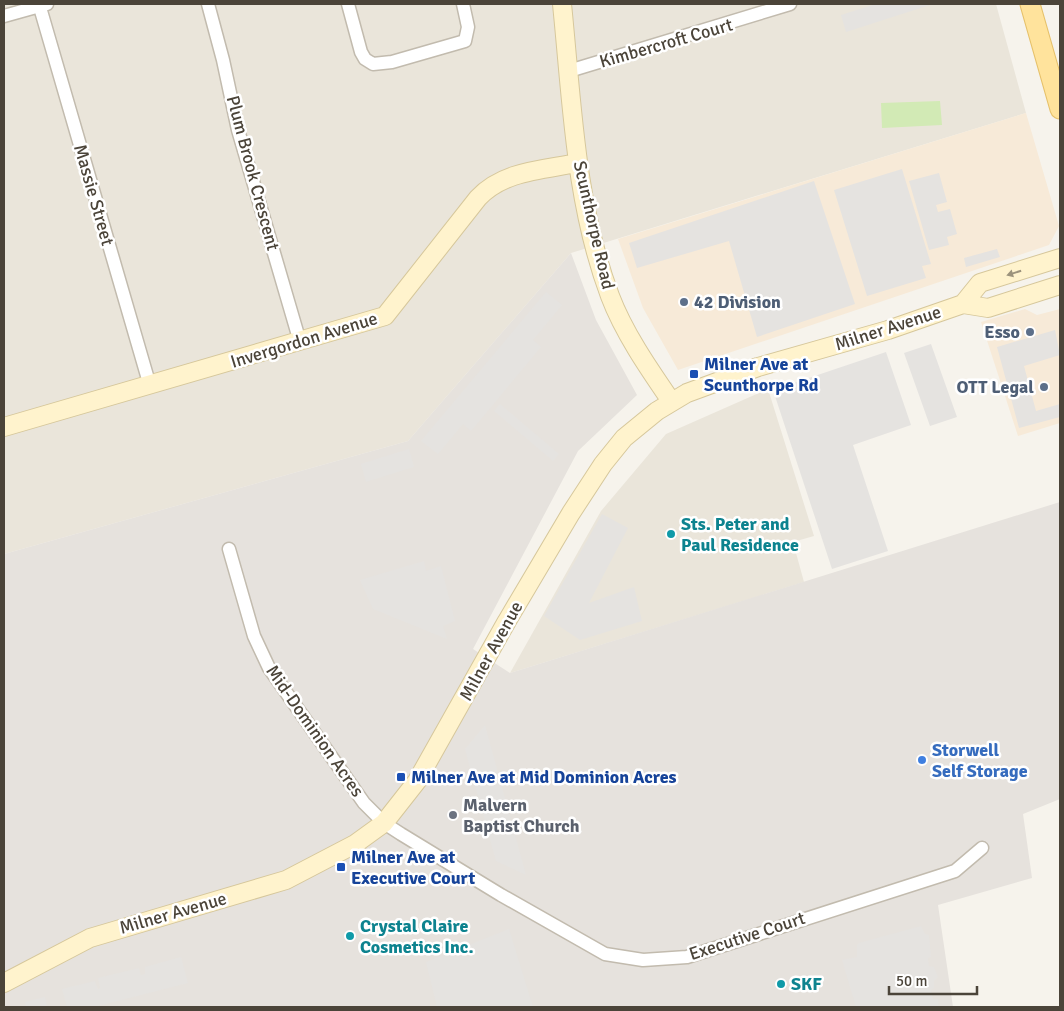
<svg xmlns="http://www.w3.org/2000/svg" width="1064" height="1011" font-family="Signika,sans-serif">
<rect width="100%" height="100%" fill="#f6f3ec"/>
<path fill="#eae5da" d="M 4,4 L 996,4 L 1026,113 L 571,253 L 408,441 L 4,554 Z
M 768,389 L 814,536 L 793,542 L 804,582 L 510,673 L 601,511 L 666,434 Z"/>
<path fill="#f7ead8" d="M 1026,113 L 1059,226 L 1049,245 L 678,370 L 643,308 L 618,239 Z
M 1025,309 L 1037,315 L 1060,309 L 1060,423 L 1018,436 L 981,322 Z"/>
<path fill="#e6e2dd" d="M 571,253 L 596,320 L 637,395 L 578,451 L 473,649 L 510,673 L 1060,502 L 1060,799 L 1023,814 L 1032,878 L 938,905 L 953,1007 L 4,1007 L 4,554 L 408,441 Z"/>
<path fill="#d2eab5" d="M 940,101 L 942,125 L 882,128 L 881,103 Z"/>
<path fill="#e5e3e0" d="M 876,4 L 933,4 L 846,32 L 841,15 Z
M 902,169 L 931,264 L 922,266 L 926,278 L 867,296 L 834,190 Z
M 939,173 L 947,202 L 936,205 L 938,212 L 950,209 L 957,234 L 947,237 L 949,245 L 929,250 L 909,181 Z
M 814,181 L 855,304 L 757,337 L 729,241 L 637,268 L 629,243 Z
M 997,249 L 1000,257 L 966,267 L 964,258 Z
M 546,292 L 562,305 L 533,340 L 541,347 L 471,431 L 463,424 L 438,454 L 421,441 Z
M 1055,330 L 1060,355 L 1024,366 L 1036,411 L 1060,404 L 1060,417 L 1019,428 L 997,347 Z
M 931,344 L 957,417 L 930,426 L 904,353 Z
M 886,352 L 911,425 L 853,445 L 888,551 L 832,569 L 773,390 Z
M 500,404 L 559,454 L 553,461 L 494,411 Z
M 409,449 L 414,467 L 366,482 L 361,464 Z
M 602,514 L 628,528 L 589,603 L 634,587 L 642,621 L 580,640 L 544,616 Z
M 424,561 L 426,571 L 441,566 L 455,621 L 443,626 L 447,639 L 373,609 L 360,580 Z
M 485,725 L 526,875 L 496,861 L 465,749 Z
M 921,926 L 925,934 L 929,935 L 931,957 L 928,958 L 929,966 L 934,967 L 938,977 L 934,981 L 934,988 L 931,990 L 933,999 L 938,999 L 939,1007 L 856,1007 L 842,960 L 857,957 L 857,945 L 859,943 Z
M 509,929 L 533,1007 L 437,1007 L 426,962 Z
M 181,957 L 188,983 L 94,1007 L 67,1007 L 62,989 L 95,981 L 98,989 L 100,988 L 98,978 L 139,968 L 141,975 L 145,974 L 145,967 Z
M 45,997 L 47,1007 L 26,1007 L 25,1002 Z"/>
<g fill="none" stroke-linecap="round" stroke-linejoin="round">
<defs>
<path id="street" d="M 39,4 L 150,386
M 208,4 L 223,60 L 238,130 L 300,342
M 348,4 L 361,52 L 365,59 L 373,64 L 392,62 L 465,41 L 468,27 L 463,4
M 4,16 L 47,4
M 569,71 L 790,4
M 229,549 L 254,636 L 269,668 L 364,803 L 384,823 L 401,834 L 501,895 L 605,954 L 643,960 L 687,957 L 955,871 L 982,848"/>
<path id="secondary" d="M 562,4 C 572,102 575,203 610,296 C 624,333 649,369 671,401
M 963,304 L 980,283 L 1060,258
M 4,427 L 385,316 L 478,198 C 503,171 542,170 577,163
M 4,983 L 90,938 L 286,880 L 355,844 L 384,823 L 417,781 L 507,621 L 571,513 L 603,464 L 624,438 L 657,411 L 687,393 L 758,367 L 888,330 L 963,304 L 988,308 L 1060,285"/>
<path id="primary" d="M 1030,4 L 1060,109"/>
</defs>
<use href="#street" stroke="#c2bbae" stroke-width="15"/>
<use href="#secondary" stroke="#d6c79b" stroke-width="20"/>
<use href="#primary" stroke="#e6c16a" stroke-width="21"/>
<use href="#street" stroke="#fff" stroke-width="12"/>
<use href="#secondary" stroke="#fff3cd" stroke-width="18"/>
<use href="#primary" stroke="#ffe39c" stroke-width="19"/>
</g>
<defs><path id="oneway-solid" d="M-6-.8H1V-3.2L6.5 0L1 3.2V.8H-6Z" transform="scale(1.25)"/></defs>
<use fill="#9c937c" href="#oneway-solid" transform="translate(1014 273) rotate(163)"/>
<g fill="#5c6f8a" stroke="#fff" stroke-width="2">
<circle cx="684" cy="302" r="5"/>
<circle cx="1030" cy="332" r="5"/>
<circle cx="1044" cy="387" r="5"/>
</g>
<g fill="#1a4fb4" stroke="#fff" stroke-width="2">
<rect x="689" y="369" width="10" height="10" rx="2.5"/>
<rect x="396" y="772" width="10" height="10" rx="2.5"/>
<rect x="336" y="862" width="10" height="10" rx="2.5"/>
</g>
<g fill="#0f9aa8" stroke="#fff" stroke-width="2">
<circle cx="671" cy="534" r="5"/>
<circle cx="350" cy="936" r="5"/>
<circle cx="781" cy="984" r="5"/>
</g>
<circle fill="#3f7fe0" stroke="#fff" stroke-width="2" cx="922" cy="760" r="5"/>
<circle fill="#6b7280" stroke="#fff" stroke-width="2" cx="453" cy="815" r="5"/>
<g text-anchor="middle" stroke-width="5" stroke-linejoin="round" paint-order="stroke">
<g font-size="18" fill="#4b4439" stroke="#fff">
<text transform="translate(666 43) rotate(-16)" y="6">Kimbercroft Court</text>
<text transform="translate(253 173) rotate(75)" y="6">Plum Brook Crescent</text>
<text transform="translate(94 195) rotate(74)" y="6">Massie Street</text>
<text transform="translate(594 225) rotate(77)" y="6">Scunthorpe Road</text>
<text transform="translate(888 328) rotate(-18)" y="6">Milner Avenue</text>
<text transform="translate(304 340) rotate(-17)" y="6">Invergordon Avenue</text>
<text transform="translate(491 651) rotate(-61)" y="6">Milner Avenue</text>
<text transform="translate(315 731) rotate(55)" y="6">Mid-Dominion Acres</text>
<text transform="translate(173 913) rotate(-16)" y="6">Milner Avenue</text>
<text transform="translate(747 936) rotate(-18)" y="6">Executive Court</text>
</g>
<g font-size="18" font-weight="bold" fill="#4e5e75" stroke="#fff" text-anchor="end">
<text x="694" y="308" text-anchor="start">42 Division</text>
<text x="1020" y="338">Esso</text>
<text x="1034" y="393">OTT Legal</text>
</g>
<g font-size="18" font-weight="bold" fill="#164399" stroke="#fff" text-anchor="start">
<text x="704" y="370">Milner Ave at<tspan x="704" dy="21">Scunthorpe Rd</tspan></text>
<text x="411" y="783">Milner Ave at Mid Dominion Acres</text>
<text x="351" y="863">Milner Ave at<tspan x="351" dy="21">Executive Court</tspan></text>
</g>
<g font-size="18" font-weight="bold" fill="#0d838f" stroke="#fff" text-anchor="start">
<text x="681" y="530">Sts. Peter and<tspan x="681" dy="21">Paul Residence</tspan></text>
<text x="360" y="932">Crystal Claire<tspan x="360" dy="21">Cosmetics Inc.</tspan></text>
<text x="791" y="990">SKF</text>
</g>
<g font-size="18" font-weight="bold" fill="#366cbe" stroke="#fff" text-anchor="start">
<text x="932" y="756">Storwell<tspan x="932" dy="21">Self Storage</tspan></text>
</g>
<g font-size="18" font-weight="bold" fill="#5b616d" stroke="#fff" text-anchor="start">
<text x="463" y="811">Malvern<tspan x="463" dy="21">Baptist Church</tspan></text>
</g>
</g>
<rect width="1064" height="1011" fill="none" stroke="#4b4439" stroke-width="10"/>
<path d="M889 986v8h88v-8" fill="none" stroke="#4b4439" stroke-width="2.5"/>
<text x="896" y="986" font-size="15" fill="#4b4439" stroke="#ffffff" stroke-width="4" paint-order="stroke">50 m</text>
</svg>
